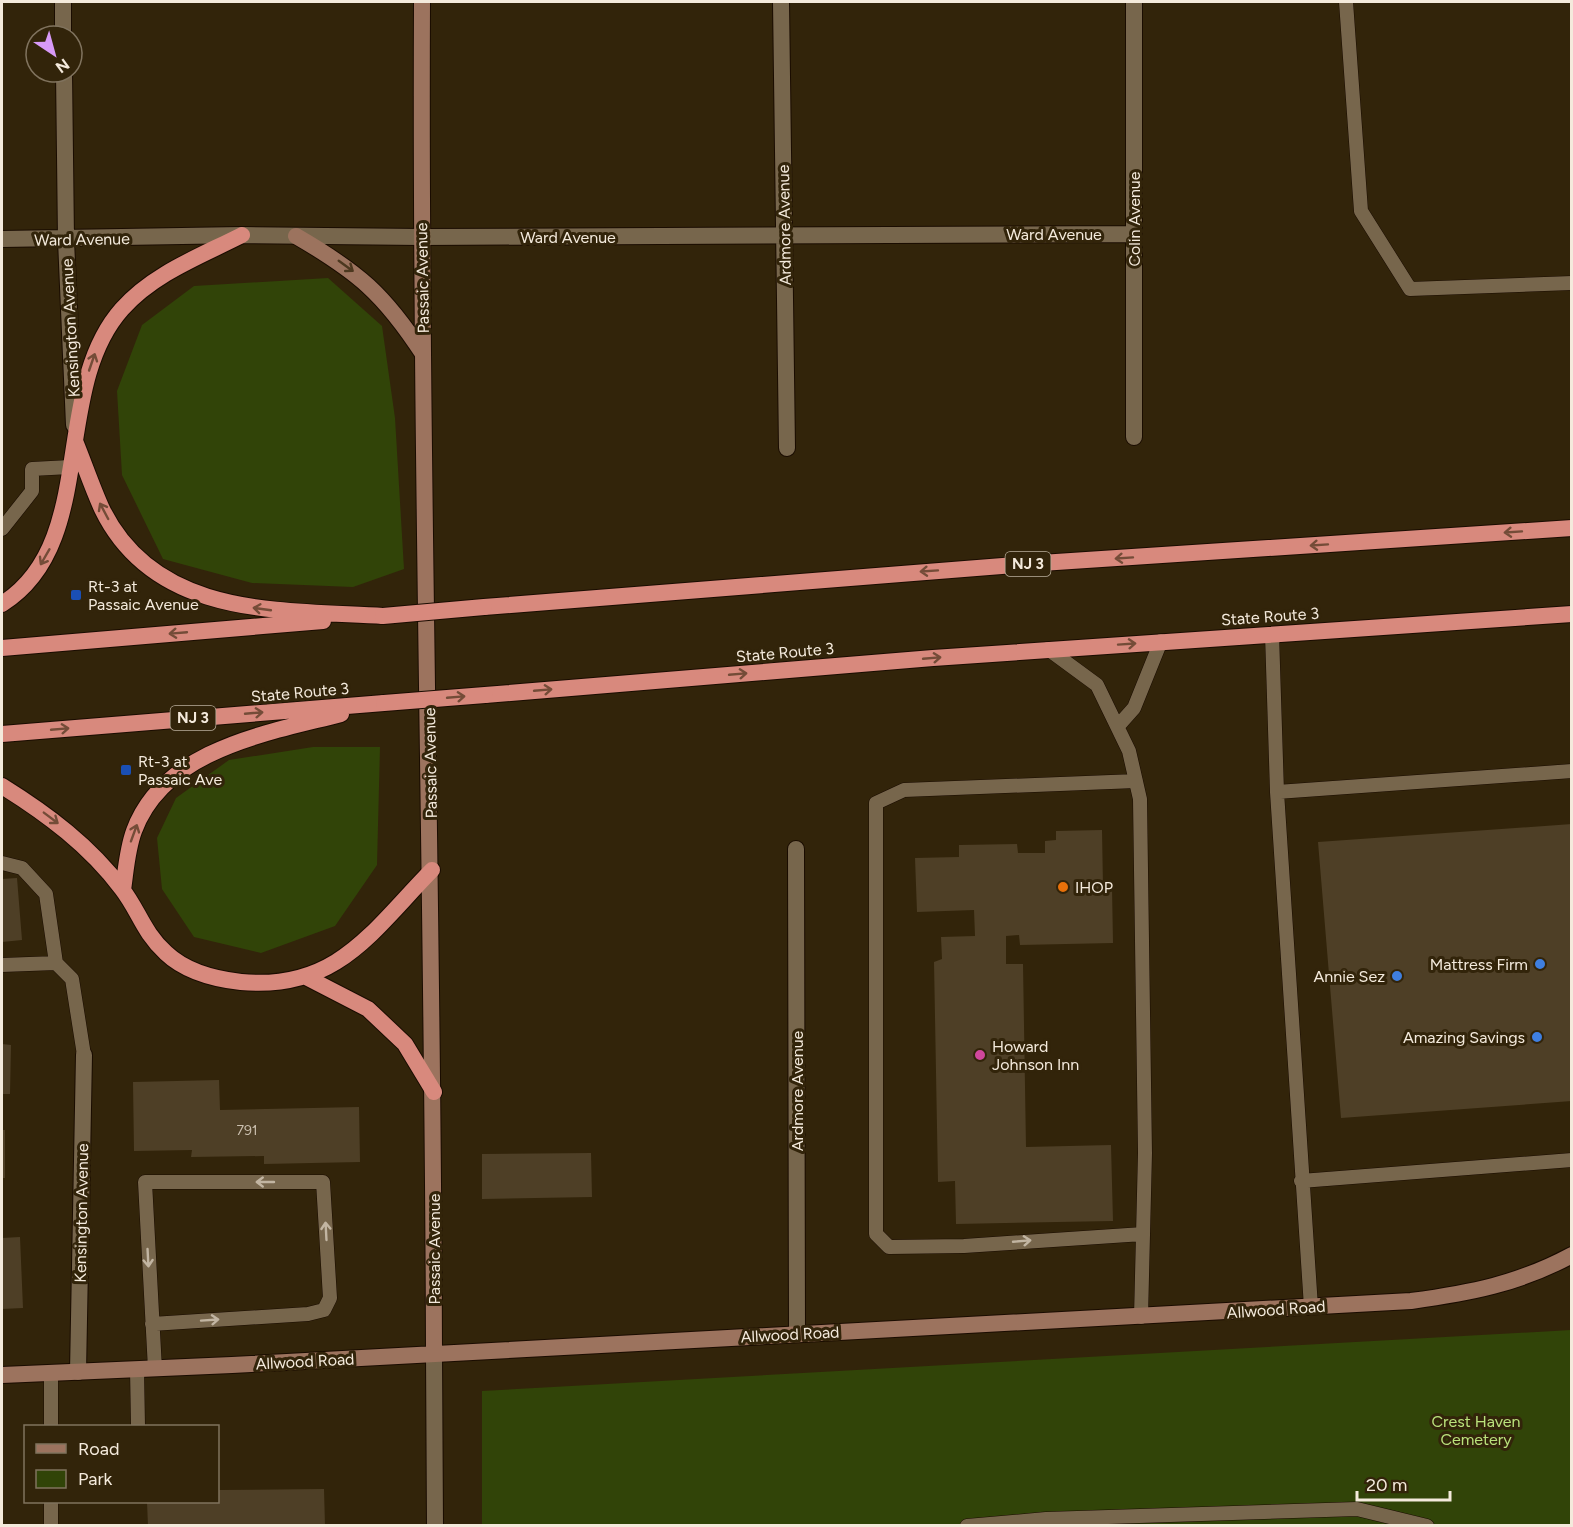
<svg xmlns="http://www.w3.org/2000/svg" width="1573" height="1527" font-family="Figtree,sans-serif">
<rect width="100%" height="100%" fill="#32240a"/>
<path fill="#314408" d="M 328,278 L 382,326 L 395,418 L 404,569 L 353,587 L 252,583 L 163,559 L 122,475 L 117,391 L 142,325 L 194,286 Z
M 313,747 L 380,747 L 377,865 L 335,926 L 261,953 L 194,937 L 162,889 L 157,838 L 176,798 L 229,760 Z
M 1571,1330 L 1571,1525 L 482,1526 L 482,1391 Z"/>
<path fill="#4e3f26" d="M 1572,824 L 1572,1101 L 1341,1118 L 1318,842 Z
M 1102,830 L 1103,887 L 1112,887 L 1113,943 L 1020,945 L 1019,935 L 1006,936 L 1006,964 L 1023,964 L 1026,1147 L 1111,1145 L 1113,1221 L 956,1224 L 955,1181 L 938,1182 L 934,962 L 942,959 L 941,937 L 975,936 L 974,910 L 917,912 L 915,858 L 959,857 L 959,845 L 1017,844 L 1018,853 L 1045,853 L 1045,841 L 1056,840 L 1056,831 Z
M 17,878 L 22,940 L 2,942 L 2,879 Z
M 2,1044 L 11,1045 L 10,1094 L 2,1094 Z
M 219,1080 L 220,1110 L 359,1107 L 360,1162 L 264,1164 L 264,1156 L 191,1157 L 192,1150 L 134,1151 L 133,1082 Z
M 2,1130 L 5,1130 L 5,1178 L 2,1178 Z
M 591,1153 L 592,1197 L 482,1199 L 482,1154 Z
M 20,1237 L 23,1308 L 2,1309 L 2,1238 Z
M 324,1489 L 325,1526 L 148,1526 L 147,1502 L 218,1502 L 218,1490 Z"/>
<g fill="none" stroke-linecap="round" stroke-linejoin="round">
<defs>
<path id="service" d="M 1346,2 L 1361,211 L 1410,289 L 1572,283
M 2,529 L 32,491 L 32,469 L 70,467
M 1272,634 L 1277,792
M 1048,649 L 1097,685 L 1129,751 L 1140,799 L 1145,1153 L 1141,1317
M 1118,726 L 1134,708 L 1161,641
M 1136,781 L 904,790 L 876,803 L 876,1234 L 889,1247 L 964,1246 L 1143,1234
M 2,863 L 22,868 L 46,894 L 56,963
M 2,965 L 56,963 L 72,979 L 84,1055
M 1301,1181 L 1572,1160
M 1311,1307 L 1277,792 L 1572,771
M 152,1324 L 308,1314 L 324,1310 L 330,1298 L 323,1182 L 145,1182 L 155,1369
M 137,1369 L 138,1426
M 51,1426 L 51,1373
M 51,1526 L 51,1502
M 967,1526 L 1046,1519 L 1357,1509 L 1427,1526"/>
<path id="minor" d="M 63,2 L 63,36
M 781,2 L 787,448
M 64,72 L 66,240 L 74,425
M 2,239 L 242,235 L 421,237 L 1134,234
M 1134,437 L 1134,2
M 796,849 L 797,1333
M 78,1372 L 84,1055"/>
<path id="tertiary" d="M 434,1354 L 435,1526"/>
<path id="secondary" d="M 422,2 C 420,452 433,903 434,1354
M 296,236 C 358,272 384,294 423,354
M 2,1375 L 232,1365 L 1411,1301 C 1470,1293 1518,1284 1572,1255"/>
<path id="trunk" d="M 75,441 C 84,463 92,487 102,509 C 155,618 280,610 383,616
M 2,604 C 99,543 50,390 122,309 C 154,273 201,256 242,235
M 484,607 L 1041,563 L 1572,528
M 2,648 L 323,621
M 485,695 L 933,658 L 1572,614
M 2,734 L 384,703
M 2,786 C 47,814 90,846 122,889 C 139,911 143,932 166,953 C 186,972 214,979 241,982 C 337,991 372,931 432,870
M 123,890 C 126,870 127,850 134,831 C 164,749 268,733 341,714
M 306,977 L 368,1009 L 405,1044 L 434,1092"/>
</defs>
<use href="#service" stroke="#1a0c00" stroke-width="15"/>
<use href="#minor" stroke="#1a0c00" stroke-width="18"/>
<use href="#tertiary" stroke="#1a0c00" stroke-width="18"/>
<use href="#secondary" stroke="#1a0c00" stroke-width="18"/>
<use href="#trunk" stroke="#1a0c00" stroke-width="18"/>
<use href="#service" stroke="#77664c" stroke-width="14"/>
<use href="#minor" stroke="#77664c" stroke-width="16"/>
<use href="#tertiary" stroke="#77664c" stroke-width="16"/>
<use href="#secondary" stroke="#9c735e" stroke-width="16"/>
<use href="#trunk" stroke="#d8897d" stroke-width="16"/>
<defs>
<path id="trunk-bridge" d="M 383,616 L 484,607
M 384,703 L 485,695"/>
</defs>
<use href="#trunk-bridge" stroke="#1a0c00" stroke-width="18" stroke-linecap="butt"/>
<use href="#trunk-bridge" stroke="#d8897d" stroke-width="16"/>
</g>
<defs><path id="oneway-shaft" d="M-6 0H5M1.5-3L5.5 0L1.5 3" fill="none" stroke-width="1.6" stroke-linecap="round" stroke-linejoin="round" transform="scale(1.5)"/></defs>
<use stroke="#4c381f" href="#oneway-shaft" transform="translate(346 266) rotate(36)"/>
<g stroke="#744c38">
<use href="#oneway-shaft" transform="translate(92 362) rotate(-71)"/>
<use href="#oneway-shaft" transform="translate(104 511) rotate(-118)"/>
<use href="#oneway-shaft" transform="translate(1513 532) rotate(176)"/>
<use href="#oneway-shaft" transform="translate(1319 545) rotate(176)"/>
<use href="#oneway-shaft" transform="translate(45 557) rotate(120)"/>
<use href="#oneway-shaft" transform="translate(1124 558) rotate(176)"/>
<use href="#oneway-shaft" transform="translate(929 571) rotate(176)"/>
<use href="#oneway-shaft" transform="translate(262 609) rotate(-172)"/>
<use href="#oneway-shaft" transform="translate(178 633) rotate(175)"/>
<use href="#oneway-shaft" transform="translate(1127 644) rotate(-4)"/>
<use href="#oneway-shaft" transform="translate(932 658) rotate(-5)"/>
<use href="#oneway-shaft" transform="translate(738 674) rotate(-5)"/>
<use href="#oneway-shaft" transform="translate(543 690) rotate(-5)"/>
<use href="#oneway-shaft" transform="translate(456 697) rotate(-5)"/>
<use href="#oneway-shaft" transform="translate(254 713) rotate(-5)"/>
<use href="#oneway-shaft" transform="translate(60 729) rotate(-5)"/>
<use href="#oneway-shaft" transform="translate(51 818) rotate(37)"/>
<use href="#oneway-shaft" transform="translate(134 833) rotate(-70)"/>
</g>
<g stroke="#c2b5a2">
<use href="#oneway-shaft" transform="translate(265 1182) rotate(180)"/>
<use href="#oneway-shaft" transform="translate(326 1231) rotate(-93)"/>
<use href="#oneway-shaft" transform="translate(1022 1241) rotate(-5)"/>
<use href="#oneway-shaft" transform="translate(148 1258) rotate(87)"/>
<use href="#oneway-shaft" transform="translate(210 1320) rotate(-4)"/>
</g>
<g fill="#1a4fb4" stroke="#32240a" stroke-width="2">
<rect x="70" y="589" width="12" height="12" rx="3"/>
<rect x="120" y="764" width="12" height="12" rx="3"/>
</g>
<circle fill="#e8710a" stroke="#32240a" stroke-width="2" cx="1063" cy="887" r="6"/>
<g fill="#3f7fe0" stroke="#32240a" stroke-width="2">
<circle cx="1540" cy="964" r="6"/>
<circle cx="1397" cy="976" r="6"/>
<circle cx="1537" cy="1037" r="6"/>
</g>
<circle fill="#d1479c" stroke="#32240a" stroke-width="2" cx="980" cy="1055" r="6"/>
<g text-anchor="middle" stroke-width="6" stroke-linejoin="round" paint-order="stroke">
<g font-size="14" fill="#cabfae">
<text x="247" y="1135">791</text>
</g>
<g fill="#32240a" stroke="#baaf9d" stroke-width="1.5">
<rect x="1005.5" y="552" width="45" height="24" rx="4.5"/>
<rect x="170.5" y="706" width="45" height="24" rx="4.5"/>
</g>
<g font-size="15" font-weight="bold" fill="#f4eadc">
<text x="1028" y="569">NJ 3</text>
<text x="193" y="723">NJ 3</text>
</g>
<g font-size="16" fill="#f4eadc" stroke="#32240a">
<text transform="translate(1134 219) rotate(-90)" y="6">Colin Avenue</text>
<text transform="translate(784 225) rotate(-91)" y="6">Ardmore Avenue</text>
<text x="1054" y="240">Ward Avenue</text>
<text x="568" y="243">Ward Avenue</text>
<text transform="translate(82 239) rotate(-1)" y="6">Ward Avenue</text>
<text transform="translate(422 278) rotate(-91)" y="6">Passaic Avenue</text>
<text transform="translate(70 328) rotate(-93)" y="6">Kensington Avenue</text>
<text transform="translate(1270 616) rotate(-4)" y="6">State Route 3</text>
<text transform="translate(785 652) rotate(-5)" y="6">State Route 3</text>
<text transform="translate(300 692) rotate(-5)" y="6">State Route 3</text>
<text transform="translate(430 763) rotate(-91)" y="6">Passaic Avenue</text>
<text transform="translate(797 1091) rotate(-90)" y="6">Ardmore Avenue</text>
<text transform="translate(81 1213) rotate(-89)" y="6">Kensington Avenue</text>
<text transform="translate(434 1249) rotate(-90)" y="6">Passaic Avenue</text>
<text transform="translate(1276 1309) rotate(-4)" y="6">Allwood Road</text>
<text transform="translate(790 1334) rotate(-3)" y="6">Allwood Road</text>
<text transform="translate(305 1361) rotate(-3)" y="6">Allwood Road</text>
</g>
<g font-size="16" fill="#f4eadc" stroke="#32240a" text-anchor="start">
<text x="88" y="592">Rt-3 at<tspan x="88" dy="18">Passaic Avenue</tspan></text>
<text x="138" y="767">Rt-3 at<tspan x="138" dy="18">Passaic Ave</tspan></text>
<text x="1075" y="893">IHOP</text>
<text x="1528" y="970" text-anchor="end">Mattress Firm</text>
<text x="1385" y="982" text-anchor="end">Annie Sez</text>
<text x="1525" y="1043" text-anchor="end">Amazing Savings</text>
<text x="992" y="1052">Howard<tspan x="992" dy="18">Johnson Inn</tspan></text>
</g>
<g font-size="16" fill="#bae27c" stroke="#32240a">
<text x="1476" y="1427">Crest Haven<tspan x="1476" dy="18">Cemetery</tspan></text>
</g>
</g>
<rect width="1573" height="1527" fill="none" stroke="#f4eadc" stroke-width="6"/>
<rect x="24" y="1425" width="195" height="78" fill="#32240a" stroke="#80735e" stroke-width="1.5"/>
<rect x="36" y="1444" width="30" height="9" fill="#9c735e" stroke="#80735e" stroke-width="1.5"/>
<text x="78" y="1455" font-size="18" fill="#f4eadc">Road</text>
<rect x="36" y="1470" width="30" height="18" fill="#314408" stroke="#80735e" stroke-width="1.5"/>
<text x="78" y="1485" font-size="18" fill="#f4eadc">Park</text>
<g transform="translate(54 54) rotate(144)"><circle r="28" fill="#32240a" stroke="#80735e" stroke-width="1.5"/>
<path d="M0-4.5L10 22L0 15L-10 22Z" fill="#d89af8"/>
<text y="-9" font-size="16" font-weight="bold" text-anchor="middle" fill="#f4eadc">N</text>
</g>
<path d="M1357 1491v9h93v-9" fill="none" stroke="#f4eadc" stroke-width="3"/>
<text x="1366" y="1491" font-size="18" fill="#f4eadc" stroke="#32240a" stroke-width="4.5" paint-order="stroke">20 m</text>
</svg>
